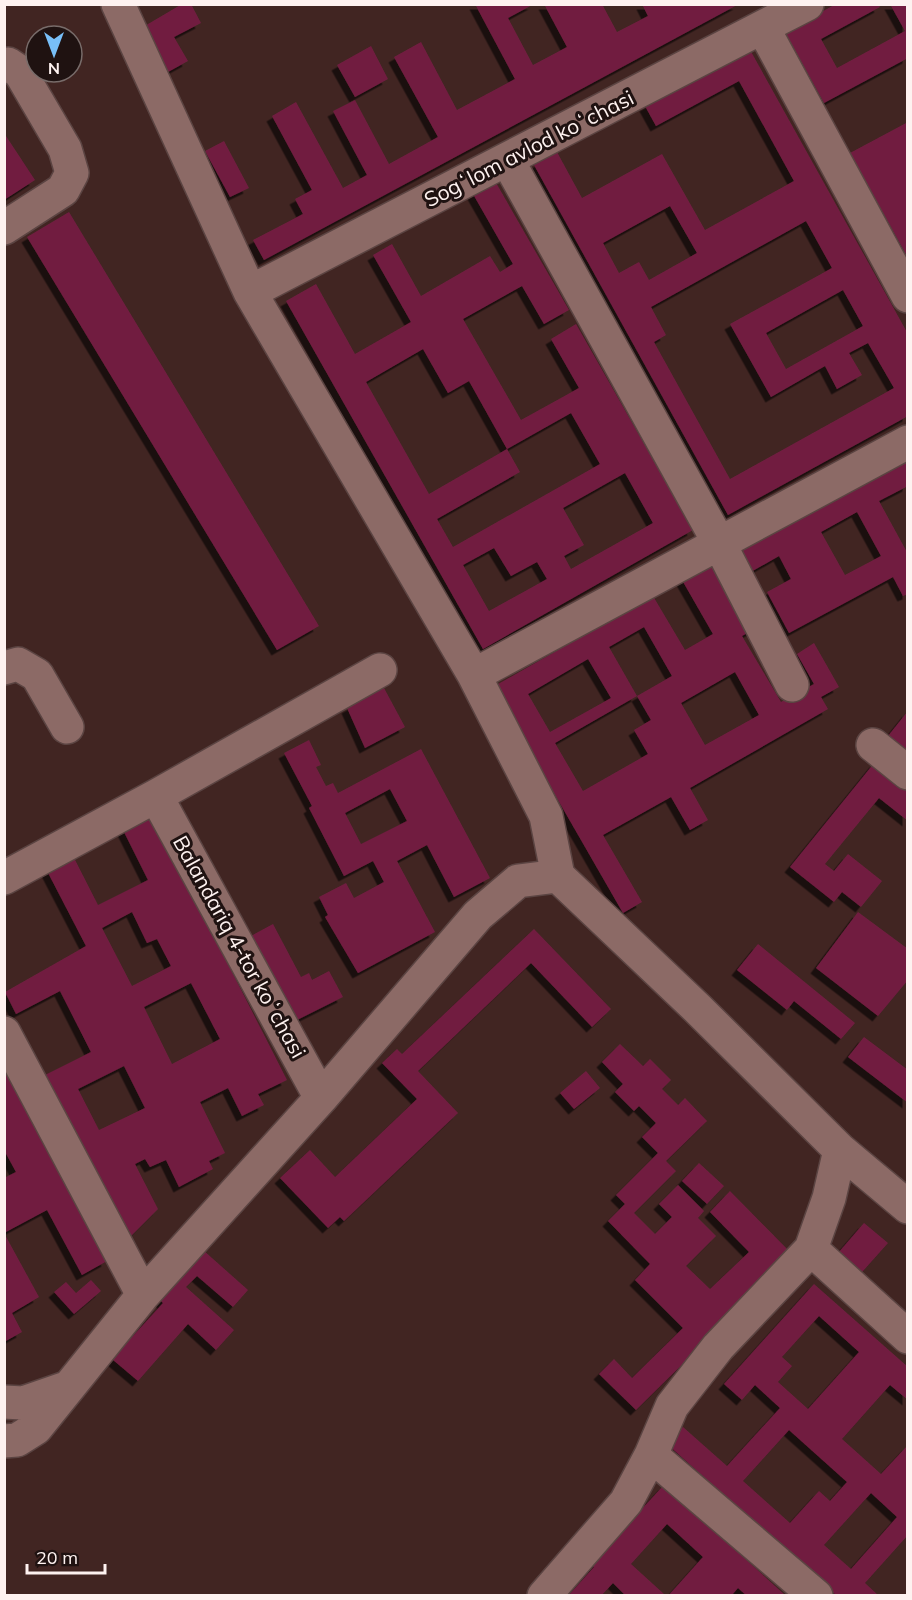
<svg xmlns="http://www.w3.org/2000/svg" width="912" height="1600" font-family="Mulish,sans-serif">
<defs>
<filter id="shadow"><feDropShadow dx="-5.5" dy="5.5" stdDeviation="0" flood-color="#0009"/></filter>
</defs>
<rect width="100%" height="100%" fill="#412522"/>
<path fill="#711e41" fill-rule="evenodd" filter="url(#shadow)" d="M 182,4 L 191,4 L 201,23 L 174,37 L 188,61 L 168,72 L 143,27 Z
M 475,4 L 534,4 L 508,18 L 533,65 L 567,47 L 544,4 L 602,4 L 617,32 L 648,16 L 642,4 L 739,4 L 264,260 L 253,240 L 303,214 L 295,199 L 312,190 L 272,116 L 296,102 L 343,188 L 367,175 L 333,111 L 355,100 L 389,164 L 438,137 L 394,57 L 421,42 L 457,110 L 515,79 Z
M 836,4 L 878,4 L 880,7 L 821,39 L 837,68 L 905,31 L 890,4 L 908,4 L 908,58 L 824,103 L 785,32 Z
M 371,46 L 388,79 L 355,97 L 337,65 Z
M 749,48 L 908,334 L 908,416 L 728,515 L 534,165 L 557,152 L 582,198 L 662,154 L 705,230 L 794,181 L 739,81 L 656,126 L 645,106 ZM 670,206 L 697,253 L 649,280 L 639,262 L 619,273 L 603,243 ZM 806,221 L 832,268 L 730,324 L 771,397 L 825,366 L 837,389 L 862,375 L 849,353 L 868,343 L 894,388 L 730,479 L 654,342 L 666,335 L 651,307 ZM 843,290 L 863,326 L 786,369 L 766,333 Z
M 908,122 L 908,258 L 850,153 Z
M 4,133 L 35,180 L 4,200 Z
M 224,141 L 249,188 L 230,197 L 205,151 Z
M 495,181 L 569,310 L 544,324 L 522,286 L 463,319 L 521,420 L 579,388 L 551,339 L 576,324 L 693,530 L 483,649 L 286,301 L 316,284 L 355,354 L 411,322 L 373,255 L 392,244 L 421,296 L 490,256 L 500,272 L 513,264 L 473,194 ZM 423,349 L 448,393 L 469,381 L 507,449 L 571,413 L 600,464 L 453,547 L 437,519 L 520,472 L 507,449 L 429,494 L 366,382 ZM 625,473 L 653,523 L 571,569 L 564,556 L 584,545 L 563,508 ZM 494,548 L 511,576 L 537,562 L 547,579 L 489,611 L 463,565 Z
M 69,212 L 319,626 L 277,650 L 27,237 Z
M 908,455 L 908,486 L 879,501 L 908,554 L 908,594 L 903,596 L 893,577 L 789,633 L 767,592 L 791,579 L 779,556 L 749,573 L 736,548 ZM 857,512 L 881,556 L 845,575 L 821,532 Z
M 719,559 L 758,627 L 742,636 L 781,702 L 814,684 L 797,654 L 814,643 L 839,687 L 821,697 L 828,709 L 690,788 L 708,820 L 690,830 L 671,797 L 603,835 L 642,902 L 623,913 L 493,687 L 653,596 L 685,650 L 713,634 L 682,580 ZM 644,627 L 672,676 L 637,696 L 651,720 L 634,730 L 648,754 L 583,791 L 555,743 L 637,696 L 609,647 ZM 588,659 L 611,698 L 550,732 L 528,694 ZM 735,672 L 759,715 L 705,745 L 681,703 Z
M 384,688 L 405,727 L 365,748 L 347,708 Z
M 908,711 L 908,752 L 888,736 Z
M 309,740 L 321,765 L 316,767 L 326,786 L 333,783 L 338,793 L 421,749 L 490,878 L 454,897 L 427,845 L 397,861 L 435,932 L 358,973 L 325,917 L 328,915 L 319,897 L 346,883 L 354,898 L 384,882 L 373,861 L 344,876 L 309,808 L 312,806 L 284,753 ZM 390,789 L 407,821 L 361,844 L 345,813 Z
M 875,762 L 908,788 L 908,821 L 879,798 L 825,864 L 834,871 L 848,854 L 882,881 L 861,907 L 842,892 L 834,902 L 790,867 Z
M 151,813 L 287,1080 L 258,1094 L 264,1105 L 242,1116 L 228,1088 L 200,1102 L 225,1153 L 209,1161 L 213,1169 L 179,1187 L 166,1160 L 150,1167 L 145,1159 L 135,1164 L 158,1209 L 127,1240 L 43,1076 L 91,1052 L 60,991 L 16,1014 L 5,992 L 86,946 L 44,865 L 71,852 L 98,905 L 148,880 L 122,828 ZM 132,912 L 147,943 L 157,939 L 171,966 L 132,986 L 102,928 ZM 191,983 L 220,1039 L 172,1064 L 144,1007 ZM 124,1066 L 145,1108 L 99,1130 L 78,1089 Z
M 858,912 L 908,949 L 908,980 L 878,1016 L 816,968 Z
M 273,924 L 301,977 L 309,973 L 312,980 L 329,971 L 343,997 L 293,1022 L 249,937 Z
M 534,929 L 611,1009 L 592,1027 L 531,963 L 418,1071 L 458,1113 L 344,1221 L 340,1217 L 328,1228 L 280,1178 L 310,1150 L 335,1177 L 417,1099 L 382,1063 L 397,1049 L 402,1054 Z
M 758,944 L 855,1023 L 841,1039 L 794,1001 L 787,1010 L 737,970 Z
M 864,1037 L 908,1070 L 908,1103 L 848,1057 Z
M 620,1044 L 643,1066 L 650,1059 L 671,1080 L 662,1089 L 678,1105 L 685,1098 L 707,1121 L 666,1161 L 676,1171 L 634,1213 L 655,1234 L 672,1217 L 659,1204 L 678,1185 L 704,1211 L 698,1218 L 716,1236 L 686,1266 L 710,1289 L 749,1252 L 710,1212 L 730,1191 L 793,1255 L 636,1410 L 599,1374 L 614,1359 L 632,1378 L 683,1328 L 635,1280 L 650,1264 L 608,1221 L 625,1204 L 616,1195 L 658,1153 L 642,1137 L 656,1123 L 639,1106 L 634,1111 L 615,1092 L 623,1084 L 602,1062 Z
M 4,1070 L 107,1261 L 82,1275 L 47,1210 L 4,1233 L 4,1178 L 16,1172 L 4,1150 Z
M 586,1071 L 600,1088 L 574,1109 L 560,1093 Z
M 699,1163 L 724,1186 L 707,1204 L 682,1181 Z
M 864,1223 L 888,1243 L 855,1280 L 832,1260 Z
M 4,1233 L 39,1297 L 12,1313 L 22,1332 L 4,1342 Z
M 203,1250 L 248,1290 L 233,1307 L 197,1276 L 186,1287 L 234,1330 L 216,1350 L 188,1324 L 138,1381 L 112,1359 L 163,1303 L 160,1300 Z
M 91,1280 L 101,1291 L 74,1314 L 54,1292 L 66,1282 L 76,1293 Z
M 814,1284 L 908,1367 L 908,1400 L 890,1385 L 842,1439 L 881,1474 L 908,1445 L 908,1535 L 865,1583 L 879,1596 L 837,1596 L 667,1444 L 683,1427 L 727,1466 L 780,1408 L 755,1385 L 742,1400 L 724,1384 ZM 819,1316 L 859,1352 L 808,1409 L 778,1382 L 792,1366 L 782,1357 ZM 789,1430 L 847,1482 L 830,1501 L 819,1491 L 790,1523 L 743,1481 ZM 871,1493 L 897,1517 L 851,1569 L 824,1545 Z
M 664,1485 L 786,1596 L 747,1596 L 738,1588 L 731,1596 L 668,1596 L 703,1557 L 667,1524 L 631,1564 L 664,1594 L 662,1596 L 626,1596 L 613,1583 L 601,1596 L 568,1596 L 594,1567 L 591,1564 Z"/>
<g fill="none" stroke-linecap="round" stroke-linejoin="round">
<defs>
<path id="minor" d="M 118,4 L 250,292 L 474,675 L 546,816 L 558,876 L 697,1008 L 840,1150 L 908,1207
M 763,28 L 908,296
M 4,65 L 8,64 L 20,72 L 65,149 L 72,173 L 63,190 L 4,228
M 508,161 L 718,541 L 792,685
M 250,292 L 807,4
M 4,668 L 18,664 L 37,675 L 67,727
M 474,675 L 908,442
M 873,745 L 908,773
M 156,796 L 321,1098
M 4,878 L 156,796 L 380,670
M 4,1033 L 143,1295
M 811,1249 L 908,1337
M 4,1402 L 23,1403 L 69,1387
M 4,1441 L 17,1440 L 36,1428 L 143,1295 L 321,1098 L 478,915 L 518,881 L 558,876
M 651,1455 L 816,1596
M 544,1596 L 626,1502 L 651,1455 L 672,1406 L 718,1347 L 811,1249 L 829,1198 L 840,1150"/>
</defs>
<use href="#minor" stroke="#5b4442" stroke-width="36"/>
<use href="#minor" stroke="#8c6a66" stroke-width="33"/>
</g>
<g text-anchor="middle" stroke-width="6" stroke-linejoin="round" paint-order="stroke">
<g font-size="21" fill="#fef2f0" stroke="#1f1211">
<text transform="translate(529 149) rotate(-27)" y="7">Sogʻlom avlod koʻchasi</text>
<text transform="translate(239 947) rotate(61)" y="7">Balandariq 4-tor koʻchasi</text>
</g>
</g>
<rect width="912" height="1600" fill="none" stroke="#fef2f0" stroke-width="12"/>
<g transform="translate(54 54) rotate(180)"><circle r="28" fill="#1f1211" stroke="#786c6a" stroke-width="1.5"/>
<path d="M0-4.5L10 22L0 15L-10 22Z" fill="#78bff8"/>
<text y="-9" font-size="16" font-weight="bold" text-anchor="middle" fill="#fef2f0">N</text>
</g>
<path d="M27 1564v9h78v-9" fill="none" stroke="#fef2f0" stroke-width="3"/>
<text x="36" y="1564" font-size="18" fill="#fef2f0" stroke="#1f1211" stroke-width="4.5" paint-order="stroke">20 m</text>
</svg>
